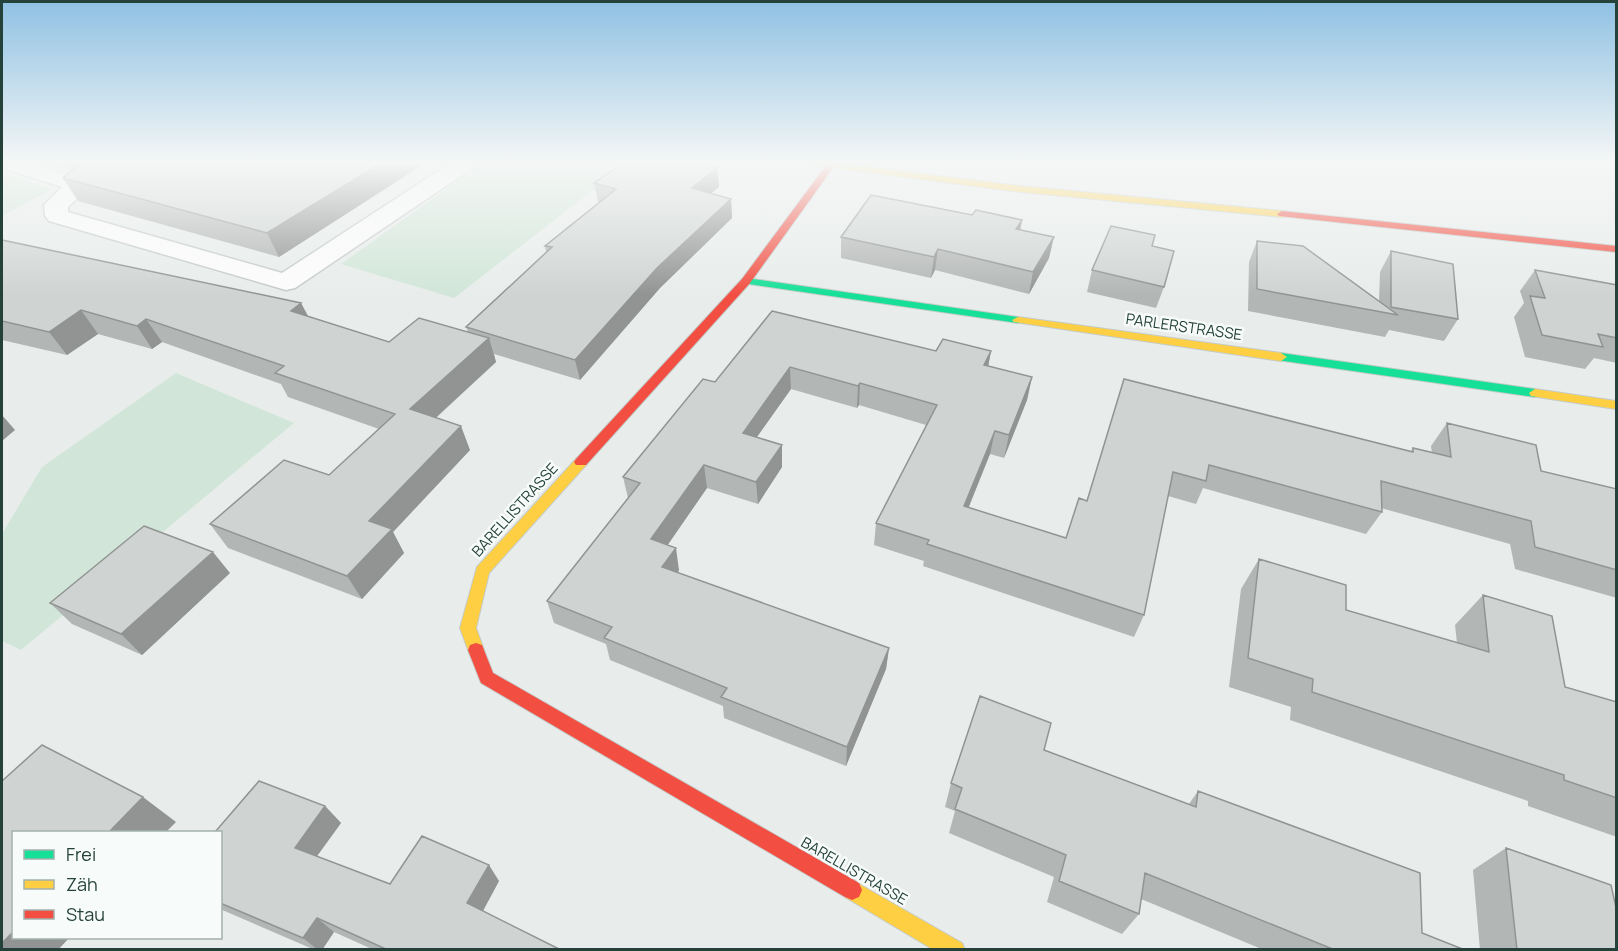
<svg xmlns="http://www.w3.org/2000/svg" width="1618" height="951" font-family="Manrope,sans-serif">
<rect width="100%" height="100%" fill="#e8edeb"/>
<path fill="#d1e6d8" d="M 484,162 L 629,162 L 454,298 L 341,264 Z
M 2,173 L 52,189 L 2,216 Z
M 176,373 L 294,423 L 21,650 L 2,641 L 2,534 L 42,467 Z"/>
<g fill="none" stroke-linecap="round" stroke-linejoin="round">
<defs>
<path id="street" d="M 2,162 L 25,162 L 76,177 L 110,162 L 138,162 L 135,167 L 86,190 L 68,207 L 68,212 L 282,273 L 452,162 L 477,162 L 474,167 L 295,288 L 286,290 L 49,221 L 45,216 L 44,205 L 62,187 L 2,168 Z"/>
<path id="fast" d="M 746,278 L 1018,317 L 1024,320 L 1018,323 L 742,283 L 741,281 Z
M 1281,353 L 1535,389 L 1541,393 L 1535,397 L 1277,360 L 1275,357 Z"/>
<path id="slow" d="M 807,162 L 829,162 L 1012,185 L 1282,211 L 1287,214 L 1282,217 L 1012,191 L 811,165 Z
M 1018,317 L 1281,353 L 1287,357 L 1281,361 L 1014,322 L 1012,320 Z
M 1535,389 L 1616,401 L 1616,409 L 1531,396 L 1529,393 Z
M 581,457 L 586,459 L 588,462 L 586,465 L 489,573 L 476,628 L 484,650 L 482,655 L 476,657 L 470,655 L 460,628 L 477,567 L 576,459 Z
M 852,880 L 962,943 L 965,950 L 934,950 L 845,897 L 842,890 L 845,883 Z"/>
<path id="jam" d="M 828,163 L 835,165 L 750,283 L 586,465 L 576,465 L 574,462 L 576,459 L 742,279 Z
M 1282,211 L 1616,246 L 1616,252 L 1279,216 L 1277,214 Z
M 476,643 L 482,645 L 493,673 L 859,883 L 862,890 L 859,897 L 852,900 L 845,897 L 481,683 L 468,650 L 470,645 Z"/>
</defs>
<use href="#street" stroke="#c5cac8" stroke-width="3"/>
<use href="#fast" stroke="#c3cbc8" stroke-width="2"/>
<use href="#slow" stroke="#c3cbc8" stroke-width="2"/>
<use href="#jam" stroke="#c3cbc8" stroke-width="2"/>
<use href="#street" fill="#fcfcfc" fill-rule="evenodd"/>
<use href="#fast" fill="#16e098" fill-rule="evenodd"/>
<use href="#slow" fill="#ffcf43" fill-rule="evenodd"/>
<use href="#jam" fill="#f24e42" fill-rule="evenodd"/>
</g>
<path fill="#b2b6b5" d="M 28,162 L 427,162 L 279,257 L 78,201 L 63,178 L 72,170 Z
M 717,168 L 719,187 L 711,193 L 731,199 L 732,218 L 660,288 L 580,380 L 494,354 L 496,362 L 436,418 L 470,450 L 393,532 L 404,553 L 362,599 L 228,548 L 210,524 L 329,475 L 379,429 L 288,397 L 281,384 L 162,342 L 152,349 L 98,334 L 67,355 L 2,340 L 2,240 L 301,303 L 308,316 L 389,342 L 468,332 L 466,327 L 546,252 L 545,246 L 599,203 L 598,202 L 594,183 Z
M 972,215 L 1022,220 L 1020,230 L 1049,258 L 1029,294 L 935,270 L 931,278 L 841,258 L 841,237 Z
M 1257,241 L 1379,302 L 1380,272 L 1391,251 L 1458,319 L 1444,341 L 1389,330 L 1385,337 L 1248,311 L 1249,262 Z
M 1152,246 L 1164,287 L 1156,308 L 1087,292 L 1092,270 Z
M 1535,270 L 1617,285 L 1617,363 L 1594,358 L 1585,369 L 1525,357 L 1514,317 L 1524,303 L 1520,291 Z
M 772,311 L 936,351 L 991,351 L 988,366 L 1032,377 L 1027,400 L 1004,458 L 990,454 L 968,508 L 1066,538 L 1087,501 L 1124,379 L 1411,451 L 1413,448 L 1432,453 L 1431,446 L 1447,423 L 1541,471 L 1617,489 L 1617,598 L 1515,569 L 1510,544 L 1381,508 L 1382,512 L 1366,534 L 1203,488 L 1196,504 L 1168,496 L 1144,615 L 1134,637 L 923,566 L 924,561 L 874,545 L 876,523 L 926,425 L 859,405 L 857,408 L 791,389 L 757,437 L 782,445 L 782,467 L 758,504 L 707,488 L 667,545 L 679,570 L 678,573 L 889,648 L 886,669 L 846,766 L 724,718 L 723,706 L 610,660 L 606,644 L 554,623 L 547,601 L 628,498 L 623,477 L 715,382 Z
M 1259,559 L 1346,610 L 1457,643 L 1455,625 L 1483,595 L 1565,687 L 1617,702 L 1617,837 L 1528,806 L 1528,801 L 1290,720 L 1291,707 L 1229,687 L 1241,589 Z
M 230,573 L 142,655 L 72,624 L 50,603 Z
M 1044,750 L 1189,804 L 1198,791 L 1422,933 L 1465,950 L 1264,950 L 1141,899 L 1139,914 L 1122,934 L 1047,902 L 1054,877 L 949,833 L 955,811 L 945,807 L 951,783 Z
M 325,806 L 341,823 L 317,856 L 390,884 L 499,881 L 483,911 L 561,950 L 374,950 L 334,932 L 322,950 L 315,950 L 220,909 L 220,832 Z
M 1506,848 L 1617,950 L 1480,950 L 1473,870 Z"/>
<path fill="#919493" d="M 68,162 L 105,162 L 76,175 Z
M 383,162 L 427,162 L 279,257 L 267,233 Z
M 717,168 L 719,187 L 694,207 L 692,188 Z
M 731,199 L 732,218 L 660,288 L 580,380 L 575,360 L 657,268 Z
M 1022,220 L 1018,241 L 1016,229 Z
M 1054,237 L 1049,258 L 1029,294 L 1033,272 Z
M 938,249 L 935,270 L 931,278 L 934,257 Z
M 301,303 L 313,326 L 291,311 Z
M 81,310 L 98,334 L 67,355 L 49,332 Z
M 146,319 L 162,342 L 152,349 L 137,326 Z
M 489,338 L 496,362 L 420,432 L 410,409 Z
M 991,351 L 987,373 L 984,365 Z
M 790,367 L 791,389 L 744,455 L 743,433 Z
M 1032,377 L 1027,400 L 1004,458 L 1009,435 Z
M 860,383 L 859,405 L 857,408 L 858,386 Z
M 2,415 L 15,430 L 2,441 Z
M 461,426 L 470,450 L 393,532 L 404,553 L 362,599 L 347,576 L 369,521 Z
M 995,431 L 990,454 L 960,529 L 964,506 Z
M 782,445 L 782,467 L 758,504 L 756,482 Z
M 704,465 L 707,488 L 656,562 L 651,539 Z
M 676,548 L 679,570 L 667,589 L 662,567 Z
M 213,552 L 230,573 L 142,655 L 121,634 Z
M 889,648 L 886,669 L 846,766 L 847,747 Z
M 143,797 L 176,822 L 166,832 L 109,832 Z
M 325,806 L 341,823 L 312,863 L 295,848 Z
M 489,865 L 499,881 L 479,918 L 467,903 Z
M 317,918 L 334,932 L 322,950 L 318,950 L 303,938 Z
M 14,931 L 14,938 L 69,938 L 58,950 L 2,950 L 2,943 Z"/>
<path fill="#cfd4d2" stroke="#919493" stroke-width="1.5" d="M 89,162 L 383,162 L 267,233 L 63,178 L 73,169 Z
M 625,162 L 693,162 L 717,168 L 692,188 L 731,199 L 657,268 L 575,360 L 466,327 L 552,247 L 545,246 L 616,189 L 594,183 Z
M 871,195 L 972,215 L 976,210 L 1022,220 L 1016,229 L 1054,237 L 1033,272 L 938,249 L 934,257 L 841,237 Z
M 1111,226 L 1155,235 L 1152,246 L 1174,251 L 1164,287 L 1092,270 Z
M 2,240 L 301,303 L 291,311 L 389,342 L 419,318 L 489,338 L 410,409 L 461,426 L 369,521 L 392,529 L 347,576 L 210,524 L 284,460 L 329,475 L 395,414 L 275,373 L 284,366 L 146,319 L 137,326 L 81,310 L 49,332 L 2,321 Z
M 1257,241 L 1303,246 L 1398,315 L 1257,289 Z
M 1391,251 L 1453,264 L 1458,319 L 1391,307 Z
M 1535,270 L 1617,285 L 1617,338 L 1598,334 L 1603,347 L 1542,335 L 1530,296 L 1545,298 Z
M 772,311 L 936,351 L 943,339 L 991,351 L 984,365 L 1032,377 L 1009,435 L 995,431 L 964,506 L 1066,538 L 1079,498 L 1087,501 L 1124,379 L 1413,452 L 1413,448 L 1451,457 L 1447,423 L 1536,445 L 1541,471 L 1617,489 L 1617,570 L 1535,547 L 1531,521 L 1381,481 L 1382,512 L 1209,465 L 1206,481 L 1173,472 L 1144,615 L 927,544 L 929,540 L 876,523 L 937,405 L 860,383 L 858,386 L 790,367 L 743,433 L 782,445 L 756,482 L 704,465 L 651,539 L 676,548 L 662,567 L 889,648 L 847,747 L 721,697 L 727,688 L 604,638 L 612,627 L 547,601 L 640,483 L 623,477 L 703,379 L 715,382 Z
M 144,526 L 213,552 L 121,634 L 50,603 Z
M 1259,559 L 1346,585 L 1346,610 L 1489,652 L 1483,595 L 1552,616 L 1565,687 L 1617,702 L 1617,798 L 1564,780 L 1564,775 L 1312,692 L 1313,679 L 1248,658 Z
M 980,696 L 1051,723 L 1044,750 L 1196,807 L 1198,791 L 1420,873 L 1422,933 L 1465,950 L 1335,950 L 1145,873 L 1139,914 L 1059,881 L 1066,855 L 955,809 L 962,788 L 951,783 Z
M 42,745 L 143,797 L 109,832 L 14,832 L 14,931 L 2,943 L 2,781 Z
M 259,781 L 325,806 L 295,848 L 390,884 L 422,836 L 489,865 L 467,903 L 561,950 L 388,950 L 317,918 L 303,938 L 220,903 L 220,832 L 215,832 Z
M 1506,848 L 1611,885 L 1617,912 L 1617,950 L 1517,950 Z"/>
<linearGradient id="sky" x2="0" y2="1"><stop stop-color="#8fc1e3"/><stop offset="0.55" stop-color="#f5f7f6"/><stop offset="1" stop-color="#f5f7f6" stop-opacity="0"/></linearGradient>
<rect width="1618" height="295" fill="url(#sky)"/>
<g text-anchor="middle" stroke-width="5" stroke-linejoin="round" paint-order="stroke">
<g font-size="15" fill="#24423a" stroke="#f7fbf9">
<text transform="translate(1184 327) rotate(8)" y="5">PARLERSTRASSE</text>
<text transform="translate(515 510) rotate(-48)" y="5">BARELLISTRASSE</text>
<text transform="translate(854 871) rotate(30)" y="5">BARELLISTRASSE</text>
</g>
</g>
<rect width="1618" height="951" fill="none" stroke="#24423a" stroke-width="6"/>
<rect x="12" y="831" width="210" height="108" fill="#f7fbf9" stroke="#a3b1ad" stroke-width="1.5"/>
<rect x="24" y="850" width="30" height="9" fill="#16e098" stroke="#a3b1ad" stroke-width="1.5"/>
<text x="66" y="861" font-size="18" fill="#24423a">Frei</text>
<rect x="24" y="880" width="30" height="9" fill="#ffcf43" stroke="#a3b1ad" stroke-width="1.5"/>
<text x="66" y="891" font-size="18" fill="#24423a">Zäh</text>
<rect x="24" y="910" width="30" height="9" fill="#f24e42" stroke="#a3b1ad" stroke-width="1.5"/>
<text x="66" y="921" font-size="18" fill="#24423a">Stau</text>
</svg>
